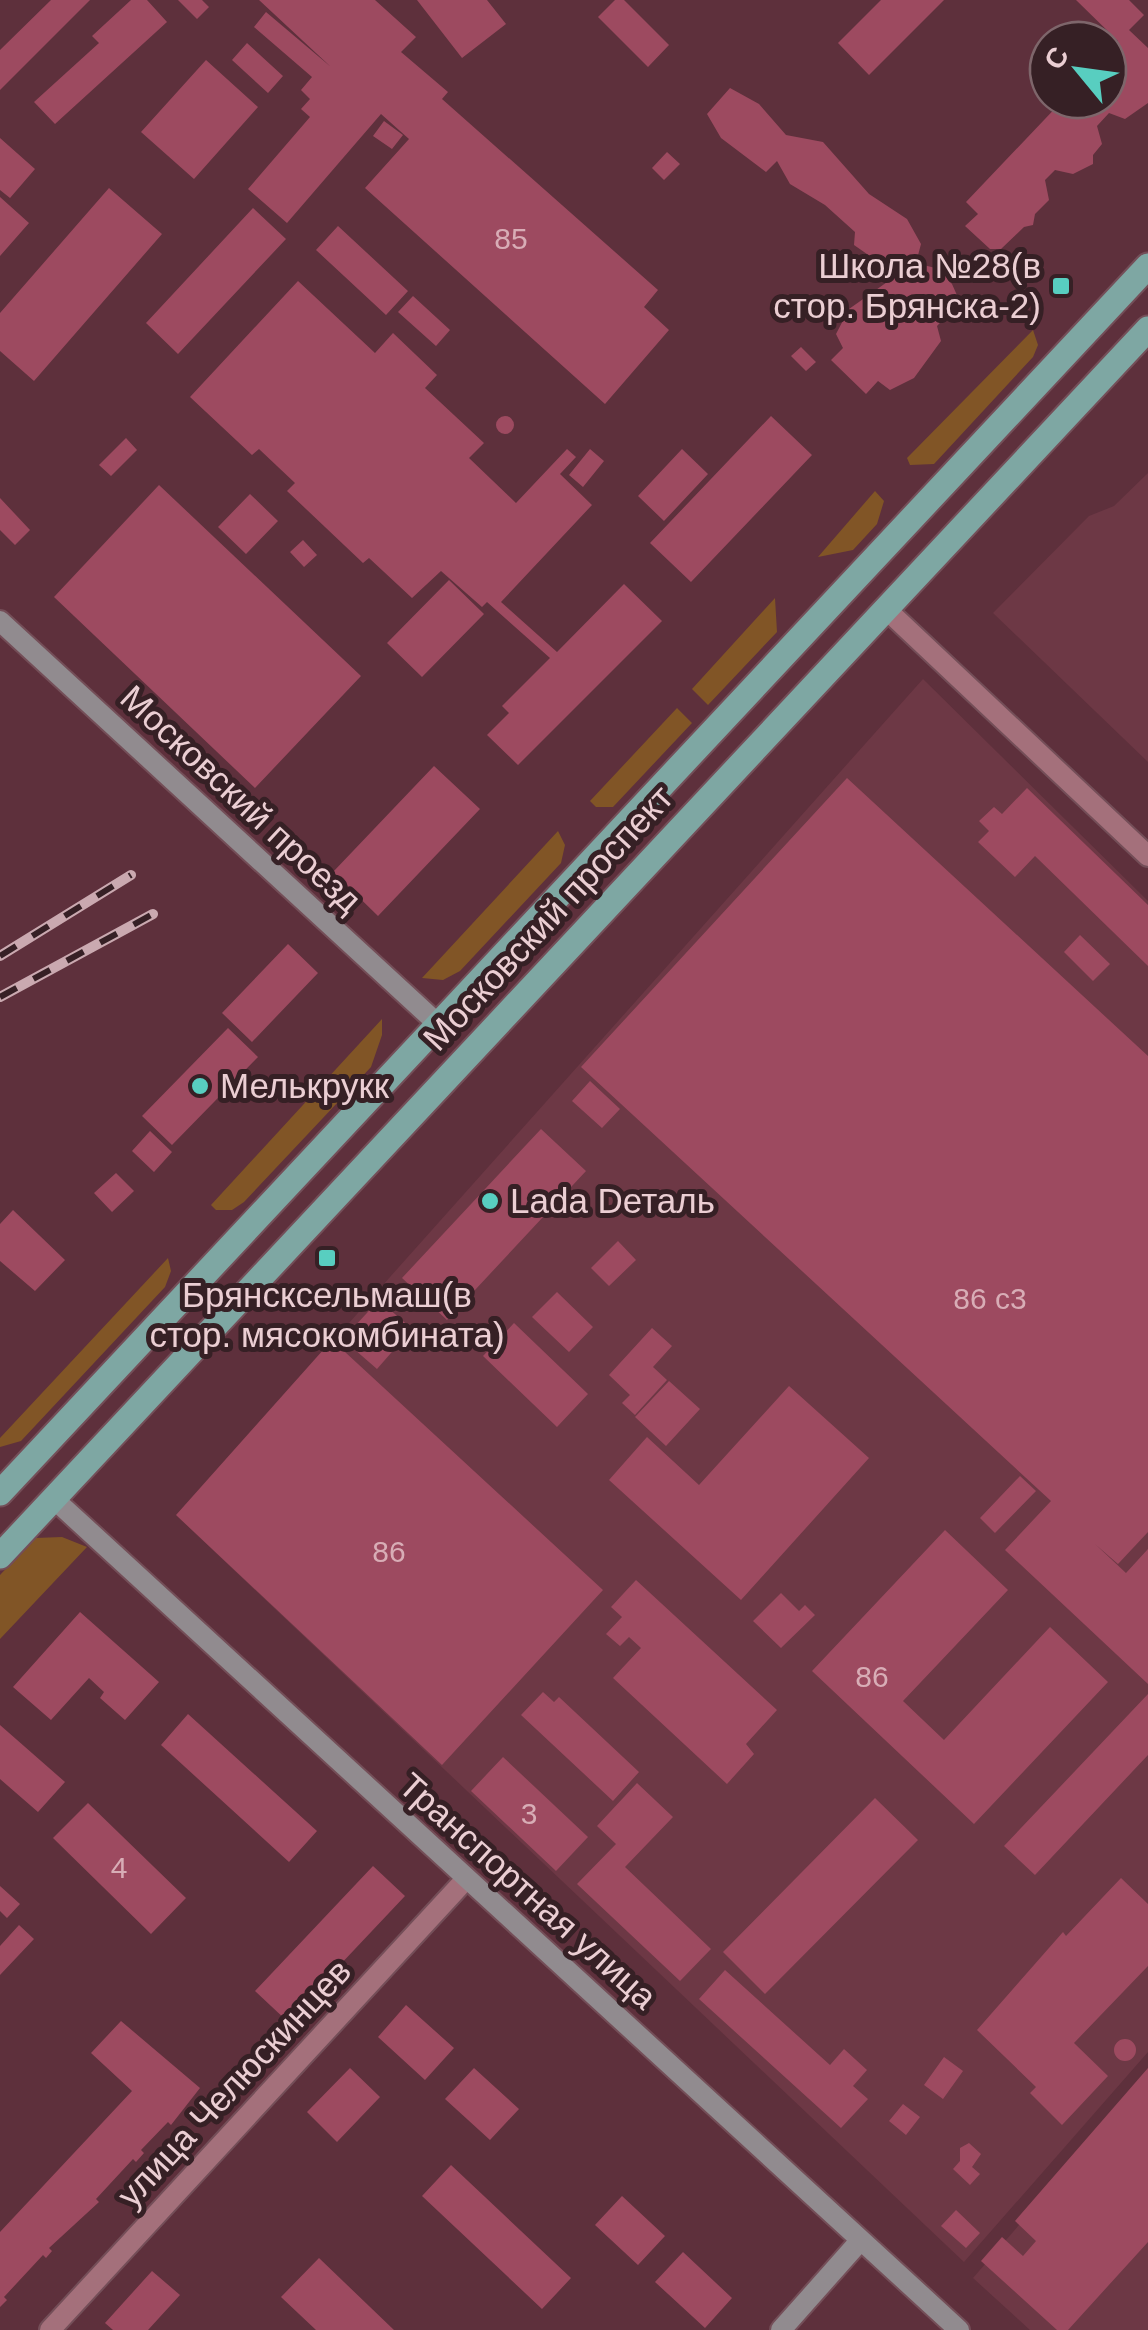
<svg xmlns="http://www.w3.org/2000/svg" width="1148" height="2330" font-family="Helvetica,sans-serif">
<rect width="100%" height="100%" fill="#5e303c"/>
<path fill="#6d3845" d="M 1148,473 L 1148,762 L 993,613 L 1089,516 L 1114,506 Z
M 923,679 L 1148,901 L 1148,2052 L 964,2262 L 177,1516 Z
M 1148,2077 L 1148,2330 L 1030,2330 L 973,2278 Z"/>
<path fill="#815526" d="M 1033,330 L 1038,345 L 1033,357 L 934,464 L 910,465 L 907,458 Z
M 875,491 L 884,501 L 877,524 L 853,550 L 818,557 Z
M 775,598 L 777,632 L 708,705 L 692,689 Z
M 677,708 L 692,723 L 613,807 L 596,807 L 590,801 Z
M 558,831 L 565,845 L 561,863 L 460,971 L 443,980 L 422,978 Z
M 382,1019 L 382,1035 L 371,1067 L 244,1202 L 232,1210 L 216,1210 L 211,1205 Z
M 168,1258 L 171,1271 L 165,1287 L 21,1441 L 0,1447 L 0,1438 Z
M 62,1537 L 87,1547 L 0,1639 L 0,1575 L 35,1538 Z"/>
<path fill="#9d4a60" d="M 51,0 L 90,0 L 0,90 L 0,50 Z
M 131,0 L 147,0 L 167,22 L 55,124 L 34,102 L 99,43 L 92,36 Z
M 178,0 L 202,0 L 209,7 L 197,19 Z
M 259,0 L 375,0 L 416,37 L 401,52 L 448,92 L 442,99 L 658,290 L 644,307 L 669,330 L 605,404 L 365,188 L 409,139 L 381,114 L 287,223 L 248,189 L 310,117 L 301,109 L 310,99 L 301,90 L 312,77 L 254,27 L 266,12 L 331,67 Z
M 417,0 L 487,0 L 506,24 L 462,58 Z
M 615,0 L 624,0 L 669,45 L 648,67 L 598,17 Z
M 881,0 L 944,0 L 869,75 L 838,43 Z
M 1076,0 L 1129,0 L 1144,15 L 1129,30 L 1148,48 L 1148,103 L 1125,119 L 1109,113 L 1097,126 L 1102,144 L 1093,155 L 1093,164 L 1073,174 L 1055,170 L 1045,180 L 1049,200 L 1035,214 L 1033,225 L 1024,227 L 1001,249 L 990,249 L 965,226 L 978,214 L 966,202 L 1063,100 L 1108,100 L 1108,52 L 1118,41 Z
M 247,43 L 283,76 L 268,93 L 232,60 Z
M 206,60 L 258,107 L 194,179 L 141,132 Z
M 730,88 L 759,104 L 786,135 L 823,142 L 869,194 L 907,219 L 921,244 L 916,263 L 939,269 L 952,284 L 960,302 L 937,326 L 941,341 L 914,378 L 890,390 L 878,381 L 866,394 L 831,360 L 843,348 L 836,334 L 849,309 L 897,275 L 854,245 L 855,232 L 825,205 L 790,184 L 777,161 L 766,172 L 721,138 L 707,114 Z
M 384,121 L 403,135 L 392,149 L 373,136 Z
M 0,138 L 35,169 L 10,198 L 0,190 Z
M 667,152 L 680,164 L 664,180 L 652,168 Z
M 109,188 L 162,234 L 34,381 L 0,351 L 0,313 Z
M 0,197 L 29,223 L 0,256 Z
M 253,208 L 286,239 L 178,354 L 146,323 Z
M 338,226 L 408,291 L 386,315 L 316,250 Z
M 298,281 L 375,353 L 393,333 L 437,375 L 425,388 L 484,443 L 469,458 L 516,503 L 567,449 L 576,457 L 560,474 L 592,505 L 501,602 L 557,652 L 624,584 L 662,621 L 518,765 L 487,735 L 509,713 L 502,706 L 550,658 L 487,602 L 482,607 L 441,571 L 412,598 L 369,558 L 363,563 L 287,491 L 295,483 L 259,449 L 252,455 L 190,397 Z
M 413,296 L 450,330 L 436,346 L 398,312 Z
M 801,347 L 816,362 L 806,371 L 791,356 Z
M496 425a9 9 0 1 1 18 0a9 9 0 1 1-18 0Z
M 771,416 L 812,455 L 691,582 L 650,543 Z
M 126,438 L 137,450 L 111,476 L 99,465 Z
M 590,449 L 604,461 L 583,487 L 569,475 Z
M 682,449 L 708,474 L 664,521 L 638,496 Z
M 159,485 L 361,676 L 255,788 L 54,597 Z
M 250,494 L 278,521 L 246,554 L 218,527 Z
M 0,498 L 30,530 L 15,545 L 0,530 Z
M 303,540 L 317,555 L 304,567 L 290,552 Z
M 449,580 L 484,614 L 422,677 L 387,643 Z
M 434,766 L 480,809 L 378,916 L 333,872 Z
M 847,778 L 1148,1056 L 1148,1532 L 1118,1564 L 1095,1544 L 1126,1573 L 1148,1549 L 1148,1684 L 1005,1550 L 1051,1501 L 581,1067 Z
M 1027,788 L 1148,905 L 1148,966 L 1035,856 L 1015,877 L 978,842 L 989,831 L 979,821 L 994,807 L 1002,814 Z
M 1080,935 L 1110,964 L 1093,981 L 1064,952 Z
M 288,944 L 318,973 L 252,1042 L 222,1013 Z
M 228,1028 L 258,1057 L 172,1145 L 142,1116 Z
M 590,1081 L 620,1109 L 602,1128 L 572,1101 Z
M 541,1129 L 586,1171 L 447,1320 L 402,1278 Z
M 150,1131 L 172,1152 L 154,1172 L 132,1151 Z
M 116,1173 L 134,1191 L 112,1212 L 94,1193 Z
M 13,1210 L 65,1260 L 35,1291 L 0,1261 L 0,1224 Z
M 618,1241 L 636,1260 L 609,1286 L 591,1268 Z
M 557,1292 L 593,1327 L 569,1352 L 532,1317 Z
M 379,1300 L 412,1329 L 377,1369 L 339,1336 L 349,1325 L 353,1328 Z
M 514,1323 L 588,1394 L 557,1427 L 483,1356 Z
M 652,1328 L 672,1346 L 653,1367 L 667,1380 L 635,1415 L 622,1403 L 630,1395 L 609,1375 Z
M 332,1340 L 603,1590 L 442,1765 L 176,1515 Z
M 669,1381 L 700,1409 L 666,1446 L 635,1417 Z
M 789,1386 L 869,1458 L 741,1600 L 609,1480 L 647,1437 L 699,1485 Z
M 1020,1476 L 1036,1491 L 995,1533 L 980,1518 Z
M 945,1530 L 1008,1590 L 903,1701 L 944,1740 L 1050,1627 L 1108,1682 L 974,1824 L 812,1671 Z
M 636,1580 L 777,1710 L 746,1744 L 754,1754 L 727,1784 L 613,1678 L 641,1648 L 629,1637 L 620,1646 L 606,1634 L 622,1617 L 611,1607 Z
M 781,1593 L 799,1611 L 805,1605 L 815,1615 L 781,1648 L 753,1621 Z
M 80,1612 L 159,1682 L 125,1720 L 100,1698 L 104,1692 L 89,1678 L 51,1720 L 13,1687 Z
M 543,1692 L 554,1702 L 559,1697 L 639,1772 L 613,1801 L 521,1715 Z
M 1148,1694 L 1148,1755 L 1035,1875 L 1004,1846 Z
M 188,1714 L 317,1831 L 289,1862 L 161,1745 Z
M 0,1725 L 65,1782 L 38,1812 L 0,1779 Z
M 503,1757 L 588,1837 L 556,1871 L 471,1791 Z
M 637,1783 L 673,1817 L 625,1867 L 711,1949 L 680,1981 L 577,1884 L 616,1844 L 597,1826 Z
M 875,1798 L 918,1840 L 765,1994 L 723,1952 Z
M 88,1803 L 186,1898 L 151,1934 L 53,1838 Z
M 373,1866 L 405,1896 L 287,2021 L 255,1991 Z
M 1121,1878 L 1148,1904 L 1148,1966 L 1074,2043 L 1108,2076 L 1062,2125 L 1030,2093 L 1036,2087 L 977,2030 L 1063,1932 L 1066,1936 Z
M 0,1886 L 20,1904 L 7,1918 L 0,1911 Z
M 19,1925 L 34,1939 L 0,1975 L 0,1946 Z
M 725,1970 L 830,2065 L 844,2049 L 867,2070 L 853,2086 L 868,2099 L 841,2128 L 699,1999 Z
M 406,2005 L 454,2048 L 425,2080 L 378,2037 Z
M 121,2021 L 200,2088 L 171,2125 L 168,2122 L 141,2150 L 144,2153 L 136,2162 L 133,2159 L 96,2199 L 99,2202 L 49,2248 L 52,2251 L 46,2258 L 43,2255 L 4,2297 L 7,2300 L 0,2307 L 0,2232 L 132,2091 L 91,2053 Z
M1114 2050a11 11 0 1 1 22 0a11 11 0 1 1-22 0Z
M 944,2057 L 963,2071 L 943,2099 L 924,2085 Z
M 350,2068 L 380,2097 L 337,2142 L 307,2112 Z
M 474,2068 L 519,2109 L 490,2140 L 445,2099 Z
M 1148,2068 L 1148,2242 L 1068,2330 L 1057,2330 L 981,2261 L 1002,2237 L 1023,2256 L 1036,2241 L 1015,2221 Z
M 903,2104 L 920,2117 L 906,2135 L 889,2121 Z
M 969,2143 L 981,2154 L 972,2167 L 980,2174 L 970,2185 L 953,2169 L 960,2161 L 960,2148 Z
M 451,2165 L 571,2278 L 542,2309 L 422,2196 Z
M 622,2196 L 665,2236 L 638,2265 L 595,2225 Z
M 956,2210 L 980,2233 L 966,2248 L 941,2226 Z
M 683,2252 L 732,2298 L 705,2328 L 655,2282 Z
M 319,2258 L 394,2330 L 316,2330 L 281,2297 Z
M 152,2271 L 180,2295 L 148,2330 L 113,2330 L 105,2323 Z"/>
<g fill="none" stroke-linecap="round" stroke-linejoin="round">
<defs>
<path id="street" d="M 887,610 L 1148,856
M 50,2330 L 466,1879"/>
<path id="secondary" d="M 0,621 L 439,1025
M 54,1499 L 959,2330
M 781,2330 L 859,2242"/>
<path id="primary" d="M 0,1493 L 1148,266
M 0,1556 L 1148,329"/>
</defs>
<use href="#street" stroke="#744e58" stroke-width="24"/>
<use href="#secondary" stroke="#744e58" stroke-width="24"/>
<use href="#primary" stroke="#744e58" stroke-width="29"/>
<use href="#street" stroke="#a4707b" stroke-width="20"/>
<use href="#secondary" stroke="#918b8f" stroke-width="20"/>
<use href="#primary" stroke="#7ea7a3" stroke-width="25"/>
<defs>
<path id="rail" d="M 0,956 L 131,875
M 0,997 L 153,914"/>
</defs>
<use href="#rail" stroke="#caa9b0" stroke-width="10"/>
<use href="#rail" stroke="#362025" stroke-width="6" stroke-dasharray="19" stroke-linecap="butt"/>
</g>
<g fill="#58cec0" stroke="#362025" stroke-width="4">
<rect x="1051" y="276" width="20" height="20" rx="5"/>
<circle cx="200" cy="1086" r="10"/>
<circle cx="490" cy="1201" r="10"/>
<rect x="317" y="1248" width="20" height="20" rx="5"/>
</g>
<g text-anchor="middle" stroke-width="10" stroke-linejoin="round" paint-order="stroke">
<g font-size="30" fill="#d8adb6">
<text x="511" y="249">85</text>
<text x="990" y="1309">86 с3</text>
<text x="389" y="1562">86</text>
<text x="872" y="1687">86</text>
<text x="529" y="1824">3</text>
<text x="119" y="1878">4</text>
</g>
<g font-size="35" fill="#ebced3" stroke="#362025" text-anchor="start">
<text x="1041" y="278" text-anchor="end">Школа №28(в<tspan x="1041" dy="40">стор. Брянска-2)</tspan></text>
<text x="220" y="1098">Мелькрукк</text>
<text x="510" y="1213">Lada Dеталь</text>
<text x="327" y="1307" text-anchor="middle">Брянсксельмаш(в<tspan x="327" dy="40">стор. мясокомбината)</tspan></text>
</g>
<g font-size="35" fill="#ebced3" stroke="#362025">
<text transform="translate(241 799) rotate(43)" y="12">Московский проезд</text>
<text transform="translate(548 918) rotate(-47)" y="12">Московский проспект</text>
<text transform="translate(528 1891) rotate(42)" y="12">Транспортная улица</text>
<text transform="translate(234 2083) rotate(-47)" y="12">улица Челюскинцев</text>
</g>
</g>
<g transform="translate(1078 70) rotate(299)"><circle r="48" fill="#362025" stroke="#7e666b" stroke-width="2.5"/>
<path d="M0-8L18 38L0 25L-18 38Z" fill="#58cec0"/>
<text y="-15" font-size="28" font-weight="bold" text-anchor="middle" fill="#ebced3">С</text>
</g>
</svg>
